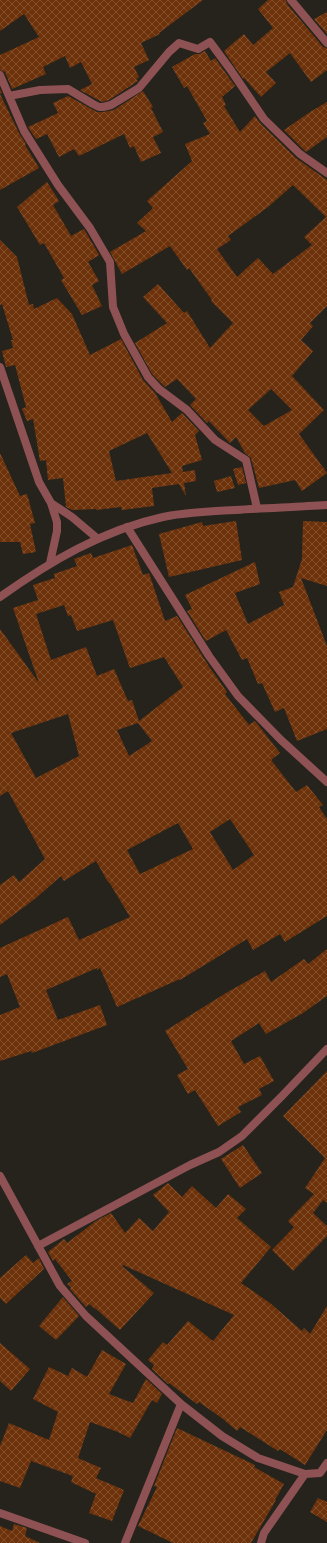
<svg xmlns="http://www.w3.org/2000/svg" width="327" height="1543" font-family="Barlow,sans-serif">
<defs>
<pattern id="building-cross-hatch" width="8" height="8" patternUnits="userSpaceOnUse"><rect width="8" height="8" fill="#6d320a"/><path d="M0 0l8 8M0 8l8-8" fill="none" stroke="#814f2d"/></pattern>
</defs>
<rect width="100%" height="100%" fill="#26231c"/>
<path fill="url(#building-cross-hatch)" fill-rule="evenodd" d="M 0,0 L 203,0 L 159,33 L 160,34 L 141,43 L 149,60 L 134,67 L 139,77 L 136,79 L 138,81 L 109,100 L 102,102 L 80,90 L 92,84 L 81,62 L 70,68 L 65,56 L 43,67 L 46,74 L 12,89 L 5,72 L 0,70 L 0,55 L 39,37 L 24,14 L 0,31 Z
M 268,0 L 286,0 L 287,4 L 323,47 L 327,48 L 327,70 L 311,82 L 290,53 L 266,72 L 276,83 L 261,97 L 244,78 L 243,79 L 224,51 L 244,34 L 253,45 L 273,28 L 258,9 Z
M 327,12 L 327,34 L 314,19 Z
M 205,51 L 211,61 L 215,58 L 235,86 L 222,97 L 226,105 L 224,106 L 240,132 L 255,116 L 260,123 L 296,158 L 327,180 L 327,306 L 310,323 L 313,326 L 301,340 L 313,351 L 292,376 L 324,410 L 299,434 L 327,473 L 302,491 L 295,480 L 259,488 L 251,458 L 245,453 L 236,437 L 230,443 L 209,421 L 207,423 L 190,405 L 196,399 L 177,379 L 165,387 L 152,374 L 135,343 L 167,323 L 143,297 L 158,284 L 184,313 L 187,311 L 210,348 L 233,323 L 211,301 L 212,300 L 189,268 L 187,270 L 170,246 L 122,274 L 110,252 L 146,231 L 137,223 L 153,208 L 147,201 L 192,161 L 185,144 L 210,134 L 203,123 L 207,121 L 187,86 L 184,88 L 172,67 L 195,54 L 199,54 ZM 293,185 L 326,217 L 304,237 L 312,245 L 273,274 L 258,258 L 237,277 L 217,249 L 231,240 L 228,236 L 268,207 ZM 271,389 L 292,410 L 264,426 L 248,410 Z
M 0,89 L 2,93 L 0,94 L 19,133 L 26,144 L 25,145 L 39,168 L 0,190 Z
M 143,91 L 153,107 L 151,108 L 163,132 L 153,137 L 161,153 L 141,162 L 134,146 L 130,148 L 124,134 L 79,156 L 74,149 L 59,157 L 47,134 L 36,139 L 28,127 L 58,113 L 53,103 L 68,96 L 97,112 L 103,112 L 114,110 Z
M 327,102 L 327,137 L 306,152 L 284,130 L 310,112 Z
M 47,182 L 59,201 L 53,205 L 71,236 L 84,229 L 99,255 L 88,262 L 99,281 L 92,285 L 102,306 L 82,315 L 61,280 L 64,278 L 44,243 L 40,245 L 17,207 Z
M 0,240 L 17,257 L 29,305 L 33,304 L 34,309 L 57,298 L 72,314 L 90,355 L 121,339 L 143,380 L 155,393 L 172,422 L 182,413 L 199,431 L 195,435 L 202,460 L 182,466 L 183,472 L 195,470 L 196,481 L 184,483 L 186,496 L 179,484 L 152,488 L 154,506 L 122,510 L 121,507 L 96,510 L 96,509 L 72,510 L 66,507 L 63,478 L 48,480 L 46,460 L 40,461 L 33,419 L 27,421 L 22,409 L 26,407 L 15,365 L 6,367 L 2,351 L 13,348 L 11,340 L 13,340 L 2,304 L 0,305 ZM 147,433 L 172,473 L 116,481 L 109,451 Z
M 0,453 L 20,496 L 27,494 L 35,523 L 30,524 L 36,552 L 23,554 L 20,542 L 0,542 Z
M 242,467 L 246,483 L 238,485 L 233,469 Z
M 231,476 L 235,488 L 217,492 L 214,481 Z
M 236,521 L 242,560 L 169,577 L 159,534 L 202,522 L 203,526 Z
M 303,521 L 327,522 L 327,586 L 301,578 L 327,646 L 327,729 L 297,741 L 284,708 L 275,712 L 262,683 L 258,684 L 247,658 L 242,660 L 226,630 L 206,641 L 187,611 L 192,609 L 185,595 L 255,562 L 260,584 L 235,593 L 248,624 L 284,605 L 279,592 L 293,587 L 302,559 Z
M 132,545 L 143,575 L 149,573 L 165,621 L 177,616 L 210,668 L 227,692 L 225,694 L 249,725 L 255,721 L 280,753 L 271,760 L 296,792 L 307,785 L 323,805 L 319,807 L 327,819 L 327,916 L 285,942 L 280,934 L 253,950 L 247,939 L 180,980 L 180,979 L 117,1007 L 100,968 L 97,970 L 97,968 L 46,990 L 58,1020 L 100,1005 L 107,1025 L 32,1053 L 31,1051 L 0,1061 L 0,1015 L 20,1007 L 7,974 L 0,977 L 0,948 L 68,917 L 79,940 L 130,917 L 109,882 L 108,882 L 96,861 L 64,881 L 61,876 L 36,898 L 0,925 L 0,885 L 14,875 L 19,882 L 45,859 L 8,791 L 0,796 L 0,629 L 39,683 L 13,608 L 38,600 L 33,585 L 55,578 L 54,574 L 77,566 L 74,559 L 91,553 L 93,558 ZM 64,605 L 68,616 L 71,615 L 77,631 L 113,620 L 130,668 L 164,657 L 183,687 L 139,721 L 132,700 L 128,701 L 114,669 L 97,676 L 86,647 L 51,660 L 36,614 ZM 68,714 L 79,756 L 36,778 L 11,733 ZM 138,723 L 152,741 L 129,756 L 117,730 ZM 230,819 L 254,855 L 233,870 L 210,832 ZM 178,823 L 193,849 L 140,874 L 127,850 Z
M 327,949 L 327,996 L 303,1013 L 266,1034 L 259,1023 L 231,1041 L 244,1064 L 260,1056 L 274,1081 L 259,1089 L 262,1095 L 238,1107 L 241,1112 L 218,1126 L 195,1090 L 188,1094 L 177,1075 L 188,1069 L 165,1031 L 226,993 L 265,971 L 271,982 L 304,959 L 308,964 Z
M 327,1071 L 327,1203 L 323,1200 L 313,1213 L 327,1226 L 327,1236 L 293,1271 L 272,1250 L 294,1227 L 288,1221 L 314,1194 L 305,1188 L 325,1158 L 283,1116 Z
M 243,1145 L 262,1173 L 240,1188 L 221,1159 Z
M 168,1183 L 182,1197 L 192,1186 L 216,1208 L 228,1194 L 246,1209 L 237,1218 L 271,1247 L 241,1283 L 270,1303 L 302,1331 L 304,1328 L 310,1334 L 327,1306 L 327,1430 L 305,1465 L 280,1449 L 278,1451 L 240,1427 L 237,1431 L 223,1419 L 199,1402 L 197,1404 L 169,1383 L 168,1384 L 152,1369 L 154,1365 L 148,1360 L 163,1342 L 167,1345 L 188,1321 L 213,1341 L 234,1315 L 123,1265 L 122,1266 L 154,1293 L 120,1330 L 95,1308 L 95,1309 L 89,1304 L 86,1307 L 70,1289 L 71,1287 L 67,1284 L 72,1281 L 55,1259 L 53,1261 L 48,1252 L 64,1239 L 67,1243 L 96,1221 L 111,1213 L 125,1233 L 139,1218 L 153,1231 L 169,1212 L 153,1195 Z
M 26,1255 L 33,1263 L 39,1258 L 44,1269 L 6,1304 L 0,1298 L 0,1278 Z
M 63,1297 L 79,1316 L 56,1340 L 39,1326 Z
M 0,1343 L 30,1369 L 11,1391 L 0,1381 Z
M 102,1350 L 126,1364 L 109,1394 L 133,1403 L 146,1379 L 162,1394 L 157,1403 L 152,1400 L 130,1438 L 118,1432 L 90,1422 L 78,1458 L 101,1468 L 96,1478 L 124,1490 L 112,1521 L 89,1513 L 96,1494 L 71,1482 L 73,1476 L 31,1461 L 20,1488 L 0,1481 L 0,1446 L 9,1423 L 49,1440 L 58,1412 L 33,1399 L 49,1367 L 68,1376 L 72,1368 L 87,1377 Z
M 177,1428 L 255,1465 L 254,1467 L 284,1484 L 275,1500 L 276,1500 L 251,1543 L 173,1543 L 138,1526 L 157,1487 L 154,1486 Z
M 318,1498 L 327,1502 L 327,1522 L 310,1512 Z
M 14,1524 L 27,1528 L 25,1536 L 40,1543 L 0,1543 L 0,1526 L 12,1531 Z"/>
<g fill="none" stroke-linecap="round" stroke-linejoin="round">
<path stroke="#8f5254" stroke-width="8" d="M 291,0 L 327,43
M 0,75 L 24,131 L 58,185 L 90,228 L 110,262 L 113,307 L 124,334 L 148,377 L 159,389 L 187,410 L 215,440 L 246,460 L 257,508
M 9,96 L 40,90 L 68,89 L 93,104 L 99,107 L 103,107 L 111,105 L 139,88 L 169,52 L 179,43 L 198,49 L 210,42 L 230,69 L 264,119 L 300,154 L 327,173
M 127,527 L 209,656 L 238,696 L 281,740 L 327,782
M 0,1176 L 60,1286 L 86,1316 L 181,1404 L 222,1436 L 258,1458 L 305,1474
M 38,1246 L 190,1165 L 219,1152 L 242,1136 L 282,1096 L 327,1049
M 0,1513 L 85,1543
M 125,1543 L 181,1404
M 261,1543 L 264,1533 L 305,1474 L 320,1473 L 327,1463"/>
<path stroke="#8f5254" stroke-width="8" d="M 0,367 L 39,482 L 51,503 L 72,517 L 98,539
M 50,563 L 57,531 L 57,522 L 51,503
M 0,597 C 49,562 103,530 163,517 C 187,512 212,511 236,510 C 266,508 297,507 327,505"/>
</g>
</svg>
